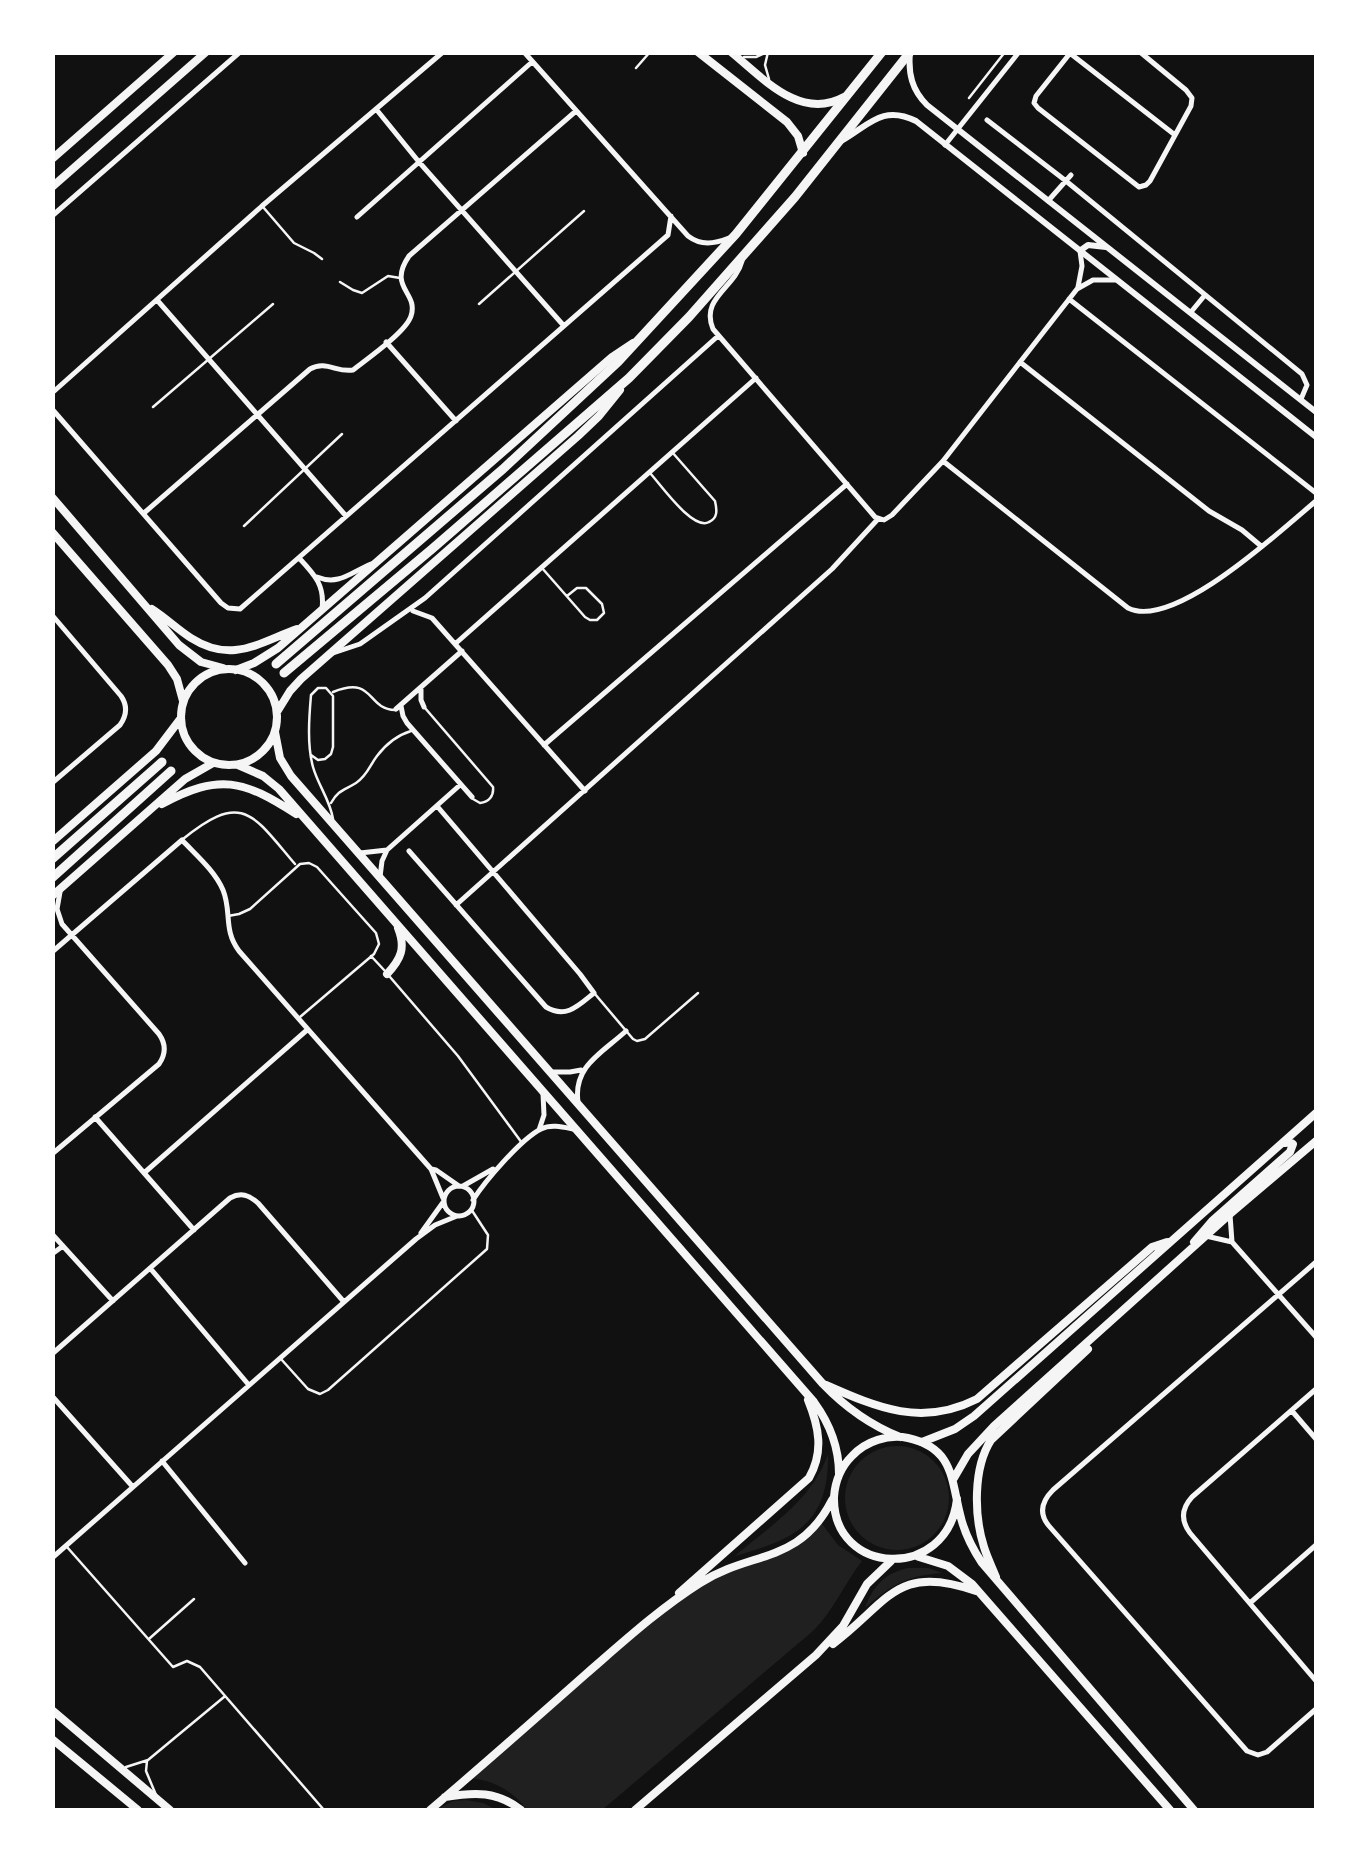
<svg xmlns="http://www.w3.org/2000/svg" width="1369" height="1863" font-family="Inter,sans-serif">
<rect width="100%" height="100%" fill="#111"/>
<path fill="#202020" d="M845 1498a52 52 0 1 1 104 0a52 52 0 1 1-104 0Z
M 828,1454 C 829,1524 795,1539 735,1556 C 770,1526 813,1499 828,1454 Z
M 819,1520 L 838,1545 L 862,1561 C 844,1584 834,1610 813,1631 L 602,1810 L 527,1810 C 513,1791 495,1781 471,1778 L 687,1591 L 716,1575 L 776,1555 Z
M 908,1568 L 928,1568 L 942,1573 C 907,1576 892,1584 865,1608 C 873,1586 885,1573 908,1568 Z
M 466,1800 L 483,1803 L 497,1810 L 436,1810 L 453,1801 Z"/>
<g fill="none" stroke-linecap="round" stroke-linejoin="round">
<path stroke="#f5f5f5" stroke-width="2.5" d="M 768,52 L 765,65 L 769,79
M 744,57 L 756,57 L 765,53
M 636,68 L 650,52
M 969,98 L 1005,52
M 263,207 L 294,243 L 314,253 L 322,259
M 340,282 L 353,290 L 362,293 L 388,276 L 400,278
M 479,304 L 584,211
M 153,407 L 273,304
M 650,473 C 661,485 693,531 709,522 C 718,518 717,510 715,501 L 672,452
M 244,526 L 342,434
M 542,568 L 585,617 L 590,620 L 597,620 L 604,613 L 602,604 L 586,588 L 577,588 L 567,596
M 333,692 C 375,675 366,709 395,710
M 425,708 L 493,787 C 494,796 489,802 480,803 L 473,799
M 311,755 L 318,760 L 325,759 L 331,754 L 333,747 L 333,696 L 326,688 L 318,688 L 311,695 C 309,718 307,745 313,767 C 318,785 330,800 333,819
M 331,803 C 338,790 345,790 356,783 C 367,776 370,765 377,756 C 386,744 398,735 411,731
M 183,839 C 243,790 253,815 295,864
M 228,916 L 239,914 L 250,909 L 300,864 L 309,863 L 317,867 L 376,933 L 379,944 L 374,954 L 300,1017
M 371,956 L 385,971
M 390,977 L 458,1056 L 522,1143
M 595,994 L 633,1039 L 637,1041 L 645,1039 L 698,993
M 281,1359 L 308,1389 L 320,1394 L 328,1390 L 487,1249 L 488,1235 L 471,1209
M 67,1547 L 173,1667 L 187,1661 L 200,1667 L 324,1810
M 150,1638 L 194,1599
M 147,1761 L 146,1771 L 156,1795
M 126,1767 L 148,1760 L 224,1697"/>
<path stroke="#f5f5f5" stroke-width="5" d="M 524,52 L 688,236 C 701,246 714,244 729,238
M 1071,52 L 1036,96 L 1034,103 L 1038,108 L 1139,187 L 1146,185 L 1150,181 L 1191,106 L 1192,98 L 1186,90 L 1140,52
M 1071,54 L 1175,135
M 376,109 L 419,162 L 564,326
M 987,120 L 1066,181 L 1302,374 L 1307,385 L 1301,399
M 945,145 L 1019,52
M 1048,201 L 1071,175
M 52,216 L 240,52
M 357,217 L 532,62
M 742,261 C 735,288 700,298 713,329 L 875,517 L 884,520 L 892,515 L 943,461 L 1077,289 L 1093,280 L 1115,280
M 1078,287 L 1082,266 L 1080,251
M 1069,299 L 1316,493
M 157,300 L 346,516
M 1191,312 L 1205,295
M 386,342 L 456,421
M 1020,362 L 1209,511 L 1242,530 L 1261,546
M 52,393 L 262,206 L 443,52
M 52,409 L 221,603 L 228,608 L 240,609 L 668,235 L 671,216
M 943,461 L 1128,608 C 1174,631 1281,530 1316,501
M 144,513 L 310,369 C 326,360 337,373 353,370 C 367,359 406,332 411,316 C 419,292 387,288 409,256 L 576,111
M 300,559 C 315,575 325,586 322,609
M 317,577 C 339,586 351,572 371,564
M 413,611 L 432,618 L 585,791
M 52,615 L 121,696 C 128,706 127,715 120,725 L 52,783
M 455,644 L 756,378
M 333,653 L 360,644 L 425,598 L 718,336
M 421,689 L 421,700 L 424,707
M 401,706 L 403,716 L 407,723 L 472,797
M 396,709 L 462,651
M 544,745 L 847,484
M 409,851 L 546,1007 C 566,1019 578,1006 594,993 L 580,974 L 437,806
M 360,853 L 387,850
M 380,877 L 382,861 L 387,850 L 460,785
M 456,905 L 832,569 L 878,519
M 52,952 L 182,840 C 196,855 215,871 223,890 C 232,912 223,930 239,951 L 431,1169 L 436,1170 L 459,1186
M 552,1072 L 570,1072 L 581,1070
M 578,1102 C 573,1066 602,1053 626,1031
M 95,1117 L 194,1230
M 539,1130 L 544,1115 L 543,1094
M 52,1154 L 159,1064 C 166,1054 166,1044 159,1034 L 62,924 L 57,909 L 60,892
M 431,1169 L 443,1198
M 144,1173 L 307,1030
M 463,1186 L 493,1169
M444 1201a15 15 0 1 1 30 0a15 15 0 1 1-30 0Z
M 473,1200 C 485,1181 521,1139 541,1129 C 551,1124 563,1127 573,1129
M 1230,1215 L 1232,1242
M 421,1233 L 444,1201
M 52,1234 L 113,1301
M 1206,1236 L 1232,1242 L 1316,1337
M 52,1254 L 63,1246
M 1316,1262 L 1053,1490 C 1042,1501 1038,1513 1049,1526 L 1247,1751 L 1258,1755 L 1267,1752 L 1316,1709
M 150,1268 L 248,1384
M 52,1354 L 230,1198 C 241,1192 249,1195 258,1203 L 344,1302
M 1316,1389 L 1192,1497 C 1181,1509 1181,1521 1190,1533 L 1316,1681
M 52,1396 L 133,1487
M 1292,1411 L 1316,1439
M 162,1461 L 245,1563
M 52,1558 L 416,1239 L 435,1225 L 457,1216
M 1250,1603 L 1316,1545"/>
<path stroke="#f5f5f5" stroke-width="6" d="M 910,52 C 908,74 912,90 927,105 L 1316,412
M 841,141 C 868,126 882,104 916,121 L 1316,437
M 1081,250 L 1088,245 L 1106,247"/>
<path stroke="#f5f5f5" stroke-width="8" d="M 698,52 L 787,122 L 798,136 L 803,153
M 731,52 C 763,78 800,121 844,97
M 52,159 L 174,52
M 52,187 L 206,52
M 52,1710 L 170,1810
M 52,1739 L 138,1810"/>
<path stroke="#f5f5f5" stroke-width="8" d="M 52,497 L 179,645 L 201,662 L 223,668
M 52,532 L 168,665 L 177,679 L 183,701
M 152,609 C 166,618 177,629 191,638 C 232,664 258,643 297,629
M181 717a48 48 0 1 1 96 0a48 48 0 1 1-96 0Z
M 236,670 L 254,663 L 278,648 L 612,357 L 633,343
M 277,712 L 290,691 L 301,679 L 578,436 L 599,416 L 620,390
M 275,732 L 280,758 L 291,776 L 823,1384 C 845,1407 870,1425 900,1437
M 238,765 L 263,776 L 279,789 L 814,1402 C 830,1424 839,1447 839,1474
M 162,804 C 220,773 243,780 296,814
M 52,842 L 156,751 L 181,718
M 52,896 L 185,779 L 213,763
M 387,974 C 401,959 406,948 398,928
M 1194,1242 L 1212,1221 L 1290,1152 L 1293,1144 L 1290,1142 L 1285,1143
M 826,1385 C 878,1408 922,1427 977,1399 L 1152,1247 L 1167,1242
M 922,1442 L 955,1429 L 974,1416 L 1316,1113
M 954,1478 L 968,1454 L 994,1426 L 1230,1214 L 1316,1141
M 957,1499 C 948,1582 832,1576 834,1497 C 835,1482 841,1467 852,1456 C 866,1441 888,1434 908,1438 C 953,1448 951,1478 960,1514 C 964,1532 972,1548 982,1563 L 1194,1810
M 919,1557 L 948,1566 L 972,1584 L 1170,1810
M 996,1577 C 992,1567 987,1557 984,1547 C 974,1516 973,1468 991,1440 L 1088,1349
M 679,1593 L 809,1478 C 824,1452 819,1427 808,1400
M 833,1644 C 889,1602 896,1563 976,1591
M 445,1797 C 475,1792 497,1791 521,1810
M 430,1810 C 482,1766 534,1720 586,1674 C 623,1642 659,1609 700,1583 C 752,1550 799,1565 832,1500
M 635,1810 L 816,1655 L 843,1626 L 867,1584 L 891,1561"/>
<path stroke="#f5f5f5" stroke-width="9" d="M 276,664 L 503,469 L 618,362 L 736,234 L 882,52
M 284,673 L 432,549 L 629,378 L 689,317 L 795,197 L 910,52
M 52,859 L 162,762
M 52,878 L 171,771"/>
</g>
<rect width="1369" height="1863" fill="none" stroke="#ffffff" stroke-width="110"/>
</svg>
